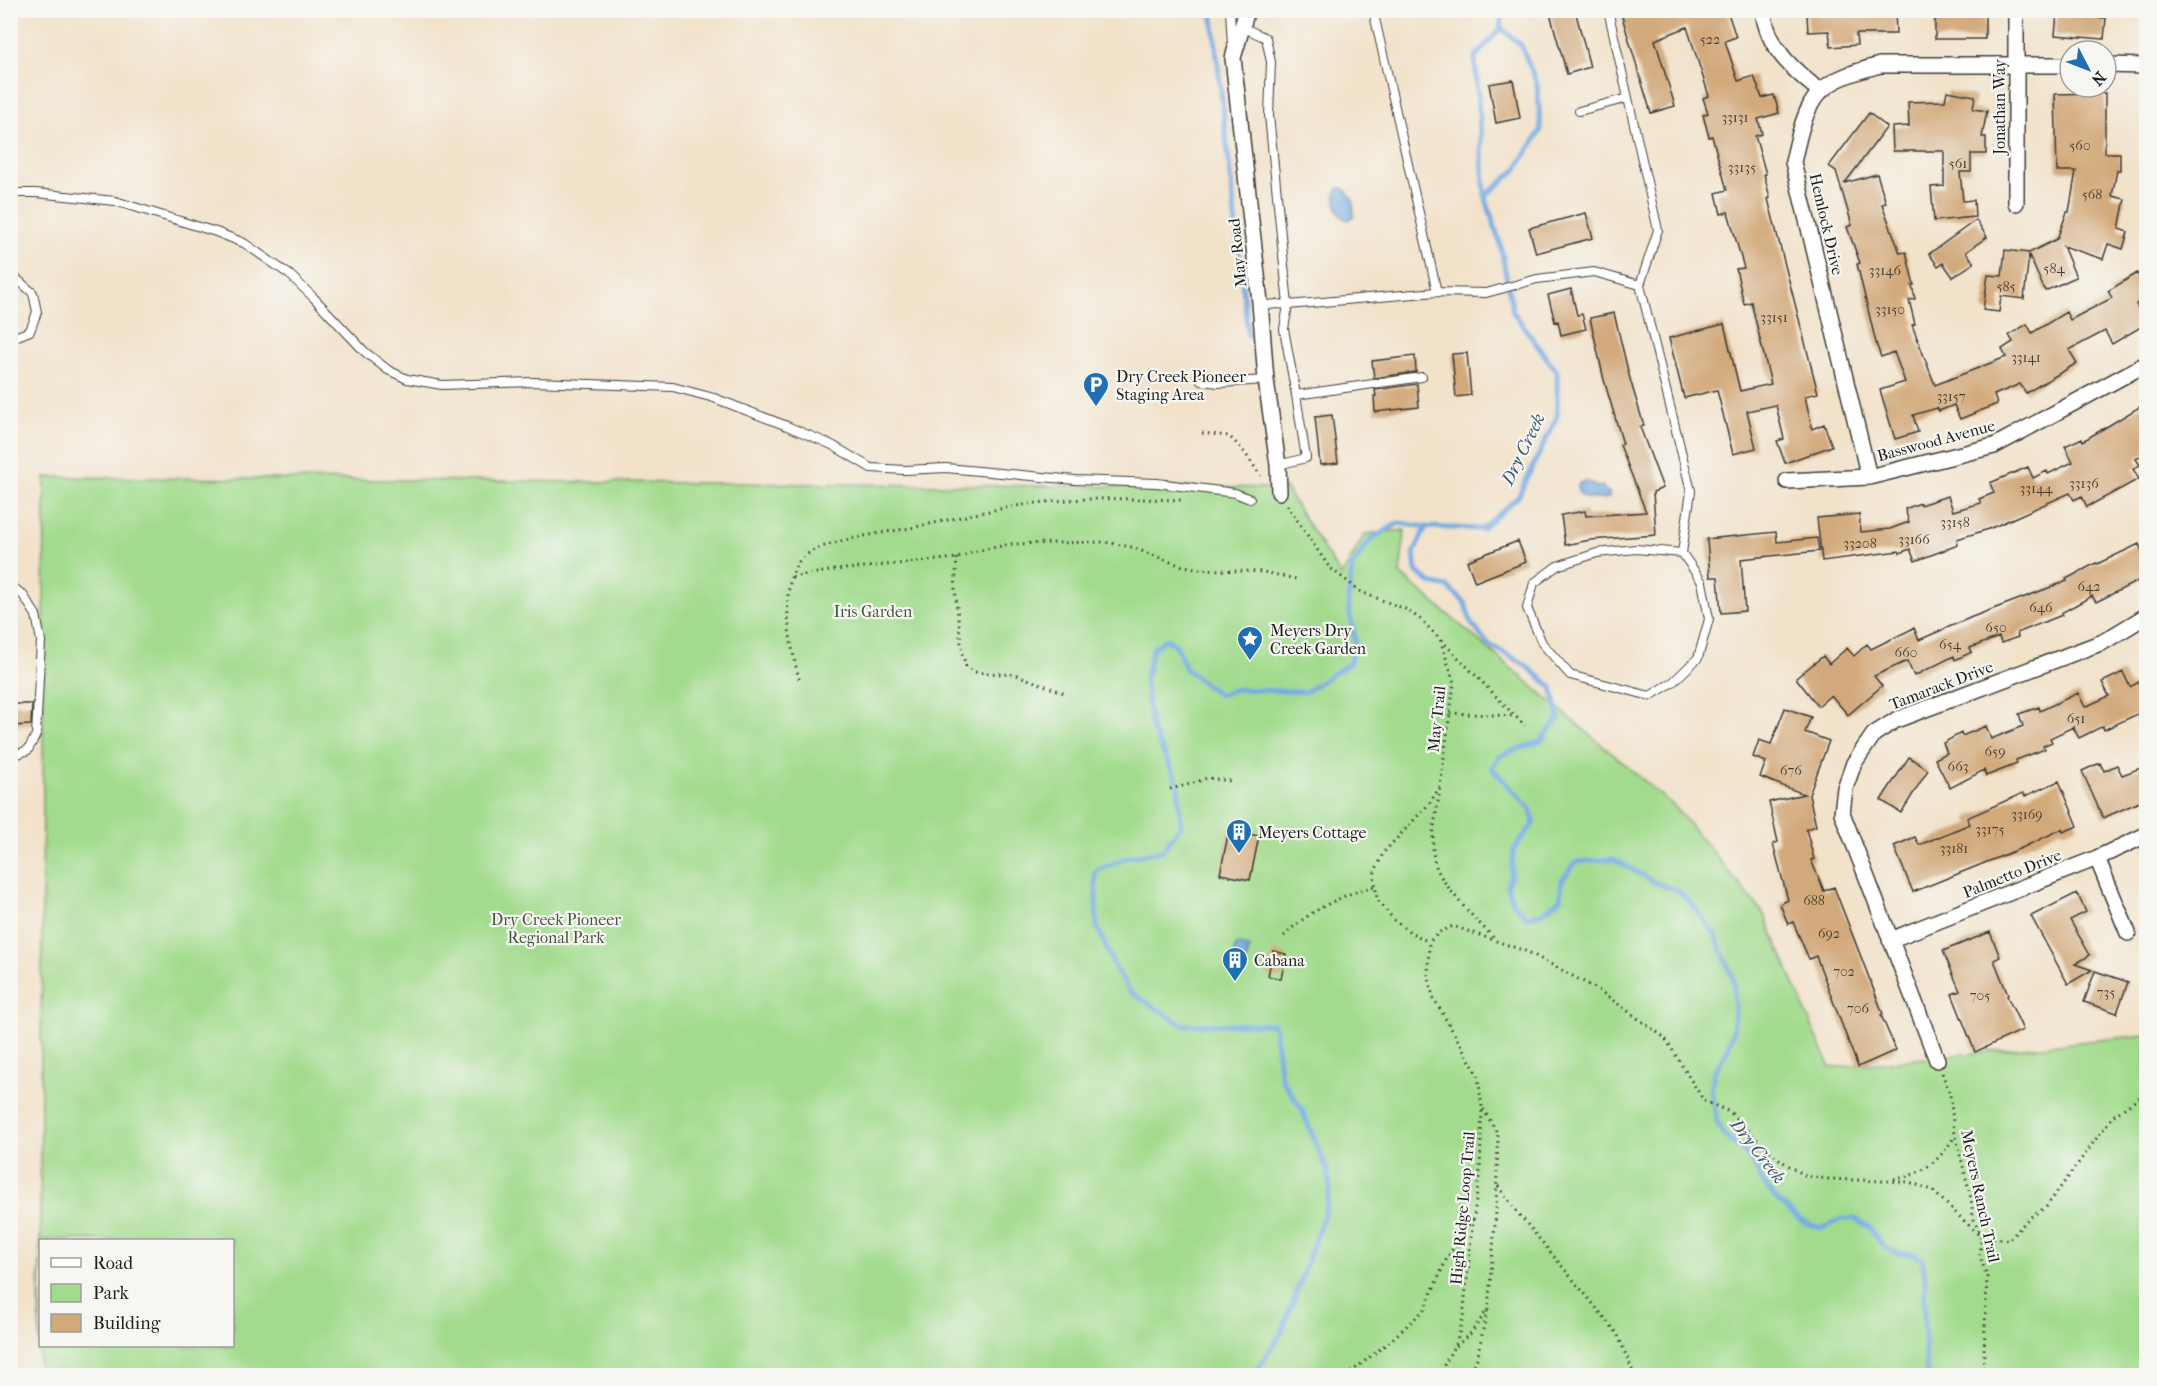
<svg xmlns="http://www.w3.org/2000/svg" width="2157" height="1386" font-family="'IM FELL French Canon',serif">
<rect width="100%" height="100%" fill="#f6f6f2"/>
<filter id="ink" filterUnits="userSpaceOnUse"><feTurbulence type="fractalNoise" baseFrequency=".0167" numOctaves="2"/><feDisplacementMap in="SourceGraphic" scale="12" xChannelSelector="R" yChannelSelector="G"/><feConvolveMatrix kernelMatrix="1 2 1 2 8 2 1 2 1" color-interpolation-filters="sRGB"/></filter>
<filter id="wash" filterUnits="userSpaceOnUse"><feTurbulence type="fractalNoise" baseFrequency=".008" numOctaves="4" result="noise"/><feDisplacementMap in="SourceGraphic" scale="24" xChannelSelector="R" yChannelSelector="G"/><feGaussianBlur stdDeviation="1.35" result="paint"/><feColorMatrix in="noise" values="0 0 0 0 0 0 0 0 0 0 0 0 0 0 0 0 0 1.4 0 .05"/><feComposite in="paint" operator="in"/></filter>
<g filter="url(#wash)">
<rect width="100%" height="100%" fill="#f2e2ca"/>
<path fill="#a2db8d" stroke="#5f7c54" stroke-width="1.5" fill-rule="evenodd" d="M 45,477 L 1285,488 L 1341,576 L 1365,534 L 1405,530 L 1400,574 L 1674,806 L 1764,914 L 1830,1068 L 2146,1035 L 2146,1375 L 39,1376 ZM 40,1240 L 232,1240 L 232,1346 L 40,1346 Z"/>
<path fill="#76abe3" stroke="#496480" stroke-width="1.5" d="M 1338,188 L 1344,188 L 1353,200 L 1354,216 L 1349,220 C 1337,218 1337,205 1335,194 Z
M 1586,481 L 1597,487 L 1603,486 L 1604,490 L 1609,492 L 1609,498 C 1596,500 1573,501 1579,483 Z
M 1236,945 L 1249,947 L 1244,973 L 1231,970 Z"/>
<g fill="none" stroke-linecap="round" stroke-linejoin="round">
<path stroke="#76abe3" stroke-width="5" d="M 1212,10 L 1248,335
M 1485,196 L 1516,170 L 1541,130 L 1537,84 L 1521,45 L 1501,28
M 1426,527 L 1414,553 L 1416,571 L 1430,583 L 1448,587 L 1465,603 L 1471,623 L 1488,644 L 1523,663 L 1552,687 L 1559,718 L 1541,741 L 1499,756 L 1492,768 L 1531,810 L 1534,823 L 1514,849 L 1511,874 L 1507,886 L 1513,903 L 1527,917 L 1542,913 L 1560,899 L 1562,880 L 1576,862 L 1613,859 L 1656,883 L 1677,890 L 1692,904 L 1715,935 L 1733,978 L 1735,1007 L 1733,1031 L 1727,1051 L 1714,1072 L 1711,1090 L 1718,1125 L 1723,1134 L 1744,1152 L 1755,1166 L 1762,1181 L 1775,1198 L 1800,1220 L 1814,1226 L 1823,1228 L 1841,1219 L 1856,1219 L 1869,1227 L 1879,1241 L 1887,1249 L 1897,1253 L 1913,1254 L 1922,1259 L 1925,1275 L 1924,1323 L 1927,1376
M 1253,1376 L 1282,1332 L 1325,1212 L 1330,1188 L 1327,1170 L 1301,1108 L 1281,1078 L 1274,1024 L 1183,1025 L 1130,992 L 1113,964 L 1097,926 L 1095,872 L 1128,857 L 1162,851 L 1181,825 L 1178,783 L 1151,727 L 1145,680 L 1153,648 L 1166,639 L 1176,645 L 1186,669 L 1219,695 L 1237,689 L 1305,692 L 1350,663 L 1355,640 L 1348,604 L 1352,566 L 1371,539 L 1399,523 L 1426,527 L 1482,529 L 1518,497 L 1557,417 L 1557,372 L 1513,312 L 1500,243 L 1485,196 L 1475,57 L 1501,28 L 1501,10"/>
</g>
<g id="blocks">
<path fill="#d2a97a" d="M 1549,10 L 1575,10 L 1590,67 L 1567,74 Z
M 1620,10 L 1727,10 L 1736,37 L 1725,41 L 1738,81 L 1754,76 L 1762,98 L 1774,95 L 1779,113 L 1758,119 L 1762,134 L 1755,136 L 1766,174 L 1764,174 L 1770,198 L 1768,199 L 1818,393 L 1805,396 L 1812,429 L 1824,424 L 1832,446 L 1785,463 L 1777,441 L 1784,439 L 1776,405 L 1747,411 L 1756,448 L 1733,454 L 1717,390 L 1684,398 L 1669,338 L 1724,324 L 1740,391 L 1771,384 L 1751,302 L 1744,304 L 1736,269 L 1744,268 L 1728,212 L 1721,214 L 1716,193 L 1727,190 L 1712,136 L 1709,137 L 1703,115 L 1708,113 L 1703,98 L 1709,96 L 1687,27 L 1655,40 L 1675,106 L 1651,113 Z
M 1861,10 L 1895,10 L 1896,34 L 1856,34 L 1857,45 L 1831,47 L 1829,31 L 1808,32 L 1807,15 Z
M 2073,10 L 2089,10 L 2089,17 L 2106,18 L 2104,39 L 2055,35 L 2057,14 L 2073,16 Z
M 1935,15 L 1985,15 L 1985,39 L 1935,39 Z
M 1513,80 L 1520,118 L 1496,123 L 1489,84 Z
M 1947,91 L 1975,96 L 1973,109 L 1987,111 L 1982,137 L 1986,137 L 1986,154 L 1971,154 L 1971,172 L 1960,172 L 1963,201 L 1974,200 L 1975,217 L 1934,221 L 1931,187 L 1944,186 L 1944,151 L 1893,151 L 1892,127 L 1909,126 L 1908,102 L 1945,101 Z
M 2105,93 L 2105,153 L 2120,153 L 2120,170 L 2117,170 L 2112,196 L 2125,199 L 2119,229 L 2128,232 L 2123,249 L 2108,244 L 2103,259 L 2063,246 L 2076,277 L 2045,291 L 2029,255 L 2024,299 L 2001,296 L 1999,312 L 1983,310 L 1988,275 L 2002,276 L 2005,250 L 2029,253 L 2057,239 L 2067,212 L 2069,212 L 2076,171 L 2057,171 L 2055,94 Z
M 1869,113 L 1887,127 L 1845,183 L 1877,174 L 1886,203 L 1882,204 L 1900,253 L 1906,252 L 1914,285 L 1912,285 L 1915,299 L 1909,300 L 1915,324 L 1912,325 L 1935,385 L 2006,357 L 2002,349 L 2013,342 L 2009,335 L 2027,324 L 2032,333 L 2066,312 L 2070,320 L 2112,298 L 2108,291 L 2137,273 L 2146,289 L 2146,298 L 2136,304 L 2146,324 L 2112,344 L 2105,331 L 2069,350 L 2077,363 L 2062,372 L 2026,393 L 2020,384 L 1994,395 L 1997,404 L 1960,419 L 1954,405 L 1939,411 L 1937,408 L 1913,415 L 1918,432 L 1895,439 L 1880,390 L 1905,382 L 1894,352 L 1881,357 L 1876,343 L 1857,264 L 1860,263 L 1847,227 L 1852,225 L 1836,171 L 1829,166 Z
M 1586,213 L 1593,238 L 1536,253 L 1529,228 Z
M 1976,220 L 1987,237 L 1966,252 L 1974,263 L 1953,277 L 1943,263 L 1938,266 L 1929,254 Z
M 1571,289 L 1577,315 L 1582,314 L 1586,329 L 1561,335 L 1558,321 L 1555,322 L 1548,295 Z
M 1614,313 L 1630,379 L 1644,426 L 1640,427 L 1663,488 L 1653,492 L 1656,535 L 1590,540 L 1565,545 L 1561,515 L 1585,511 L 1586,516 L 1646,512 L 1620,445 L 1623,444 L 1604,380 L 1590,318 Z
M 1467,353 L 1471,395 L 1456,397 L 1452,354 Z
M 1415,356 L 1416,372 L 1374,378 L 1372,361 Z
M 1417,384 L 1419,407 L 1375,412 L 1374,396 L 1376,396 L 1375,390 Z
M 2146,403 L 2146,453 L 2136,459 L 2140,465 L 2133,469 L 2139,479 L 2087,507 L 2082,496 L 2074,500 L 2070,493 L 1989,529 L 1957,539 L 1958,545 L 1915,561 L 1910,549 L 1900,553 L 1899,551 L 1822,561 L 1817,518 L 1859,514 L 1861,532 L 1890,529 L 1909,522 L 1905,509 L 1920,503 L 1920,505 L 1948,496 L 1953,511 L 1981,503 L 1979,499 L 1994,493 L 1990,483 L 2028,467 L 2033,478 L 2047,471 L 2048,474 L 2073,462 L 2065,446 L 2082,438 L 2083,441 Z
M 1332,415 L 1338,463 L 1320,465 L 1315,417 Z
M 1776,532 L 1777,542 L 1817,538 L 1819,551 L 1741,559 L 1745,611 L 1721,613 L 1718,577 L 1710,577 L 1707,539 Z
M 1518,541 L 1526,562 L 1475,582 L 1467,561 Z
M 2139,544 L 2146,560 L 2146,577 L 2096,602 L 2092,596 L 2061,613 L 2062,615 L 2017,633 L 2018,637 L 2001,643 L 1999,637 L 1970,648 L 1972,652 L 1955,660 L 1954,656 L 1914,676 L 1907,661 L 1874,676 L 1882,686 L 1848,715 L 1831,695 L 1818,706 L 1796,678 L 1823,656 L 1829,664 L 1847,648 L 1854,656 L 1867,644 L 1871,649 L 1914,628 L 1919,640 L 1972,617 L 2067,581 L 2066,579 L 2096,563 L 2097,564 Z
M 2123,672 L 2130,687 L 2146,678 L 2146,710 L 2104,730 L 2103,726 L 2079,738 L 2073,727 L 2050,738 L 2052,742 L 2043,746 L 2045,749 L 2016,760 L 2017,764 L 1986,776 L 1984,770 L 1950,788 L 1935,759 L 1947,753 L 1943,743 L 1961,733 L 1962,736 L 1986,726 L 1991,739 L 2023,726 L 2019,714 L 2039,707 L 2040,711 L 2078,693 L 2085,707 L 2109,696 L 2102,682 Z
M 10,704 L 32,704 L 31,725 L 10,726 Z
M 1785,708 L 1811,717 L 1805,732 L 1829,741 L 1809,795 L 1816,826 L 1806,829 L 1814,859 L 1811,860 L 1824,891 L 1834,887 L 1883,1014 L 1881,1015 L 1896,1050 L 1858,1067 L 1816,956 L 1809,959 L 1793,922 L 1788,924 L 1780,904 L 1788,900 L 1773,844 L 1778,842 L 1769,802 L 1804,794 L 1760,777 L 1766,762 L 1753,757 L 1759,740 L 1771,744 Z
M 1909,757 L 1928,770 L 1901,813 L 1881,800 Z
M 2100,763 L 2104,771 L 2117,765 L 2122,775 L 2146,766 L 2146,799 L 2103,818 L 2082,771 Z
M 2059,781 L 2078,826 L 2063,832 L 2062,829 L 2024,847 L 1913,892 L 1894,846 L 1915,837 L 1919,845 L 1970,824 L 1967,818 L 2023,793 L 2025,796 Z
M 1229,830 L 1259,836 L 1250,880 L 1220,874 Z
M 2077,893 L 2086,912 L 2070,920 L 2090,955 L 2075,964 L 2092,970 L 2068,984 L 2031,916 Z
M 1990,932 L 2000,957 L 1994,960 L 2008,995 L 2007,996 L 2023,1030 L 1975,1052 L 1952,994 L 1960,991 L 1943,951 Z
M 1273,951 L 1286,954 L 1281,979 L 1268,976 Z
M 2095,971 L 2128,982 L 2117,1013 L 2084,1002 Z"/>
</g>
</g>
<g filter="url(#ink)">
<use href="#blocks" fill-opacity="0" stroke="#3c3a36" stroke-width="1.5"/>
<g fill="none" stroke-linecap="round" stroke-linejoin="round">
<defs>
<path id="service" d="M 1230,10 L 1232,45
M 1373,10 L 1437,292
M 1242,27 L 1266,38 L 1271,62 L 1269,115 L 1288,305 L 1437,292 L 1486,293 L 1537,279 L 1594,272 L 1640,285 L 1658,230 L 1608,10
M 1579,111 L 1628,98
M 10,193 L 36,193 L 115,201 L 216,232 L 244,243 L 290,275 L 314,298 L 365,352 L 388,370 L 407,379 L 442,385 L 534,382 L 673,387 L 714,398 L 787,426 L 832,445 L 871,468 L 905,470 L 946,468 L 1075,480 L 1157,483 L 1235,493 L 1250,499
M 10,273 L 33,293 L 37,312 L 30,331 L 10,339
M 1640,285 L 1691,491 L 1682,553 L 1636,549 L 1597,553 L 1557,566 L 1534,583 L 1527,608 L 1542,643 L 1570,675 L 1650,696 L 1673,682 L 1698,658 L 1709,619 L 1702,582 L 1682,553
M 1260,306 L 1276,304 L 1288,305 L 1284,329 L 1296,395 L 1422,377
M 1201,381 L 1219,383 L 1266,380
M 1278,465 L 1306,458 L 1296,395
M 10,585 L 23,595 L 36,615 L 41,641 L 36,735 L 28,750 L 10,757"/>
<path id="minor" d="M 1247,10 L 1233,58 L 1260,302 L 1266,380 L 1278,465 L 1279,492
M 1763,10 C 1767,48 1793,70 1820,91
M 2106,65 L 2146,66
M 2016,203 L 2016,10
M 1869,477 L 1793,162 C 1798,140 1804,108 1820,92 C 1834,77 1862,70 1880,65 L 2070,65
M 1787,481 L 1869,477 L 1994,446 L 2146,364
M 2097,858 L 2128,933
M 1890,940 L 2097,858 L 2146,835
M 1937,1060 L 1842,813 L 1845,788 L 1854,763 L 1874,734 L 1896,720 L 2103,642 L 2146,616"/>
</defs>
<use href="#service" stroke="#3c3a36" stroke-width="10"/>
<use href="#minor" stroke="#3c3a36" stroke-width="18"/>
<path stroke="#3c3a36" stroke-width="3" stroke-dasharray="1.5 4.5" stroke-linecap="butt" d="M 1202,433 L 1229,436 L 1242,449 L 1261,476
M 1287,505 L 1329,567 L 1361,592 L 1405,609 L 1419,618 L 1440,639 L 1454,683 L 1440,787 L 1429,804 L 1383,853 L 1374,874 L 1377,899 L 1394,920 L 1410,932 L 1429,942
M 957,558 L 955,589 L 962,653 L 966,666 L 974,672 L 1017,675 L 1067,694
M 792,577 L 835,570 L 957,558 L 972,552 L 1011,544 L 1105,542 L 1131,547 L 1179,565 L 1199,569 L 1263,572 L 1296,579
M 1441,640 L 1525,726
M 799,679 C 791,646 777,588 801,559 C 804,556 809,553 812,551 C 836,539 883,533 910,528 C 955,519 999,507 1045,502 C 1090,497 1137,499 1182,500
M 1450,713 L 1514,716
M 1170,789 L 1191,784 L 1207,778 L 1231,781
M 1440,789 C 1437,812 1430,836 1434,859 C 1437,882 1479,923 1496,940
M 1284,936 C 1305,913 1345,893 1375,886
M 1942,1073 L 1950,1095 L 1954,1130 L 1971,1198 L 1973,1217 L 1981,1237 L 1980,1256 L 1987,1277 L 1983,1376
M 1894,1179 C 1923,1175 1940,1160 1955,1136
M 1498,1186 L 1518,1213 L 1617,1333 L 1633,1372 L 1632,1376
M 1456,1346 L 1471,1333 L 1488,1309 L 1496,1212 L 1498,1134 L 1483,1109
M 1346,1376 L 1389,1342 L 1424,1310 L 1447,1258 L 1472,1220
M 1438,1376 L 1457,1341 L 1463,1318 L 1472,1230 L 1480,1171 L 1482,1108 L 1478,1075 L 1433,997 L 1428,974 L 1429,942 L 1440,932 L 1453,926 L 1528,952 L 1597,989 L 1665,1038 L 1704,1101 L 1730,1112 L 1761,1144 L 1783,1162 L 1806,1176 L 1828,1179 L 1909,1182 L 1932,1190 L 1981,1237 L 2009,1240 L 2029,1218 L 2046,1207 L 2113,1116 L 2146,1093
M 1470,1376 L 1477,1358 L 1487,1311"/>
<use href="#service" stroke="#fff" stroke-width="8"/>
<use href="#minor" stroke="#fff" stroke-width="15"/>
</g>
</g>
<defs>
<symbol id="parking-pin" viewBox="-11 -11 22 30"><path d="M0 17L-7.5 6A9.5 9.5 0 1 1 7.5 6Z" fill="#1f6fb2" stroke="#f6f6f2"/><path d="M-3.5-5.5H1a3.5 3.5 0 0 1 0 7H-1V5.5H-3.5ZM-1-3.4V-.6H.8a1.4 1.4 0 0 0 0-2.8Z" fill="#fff"/></symbol>
<symbol id="sight-pin" viewBox="-11 -11 22 30"><path d="M0 17L-7.5 6A9.5 9.5 0 1 1 7.5 6Z" fill="#1f6fb2" stroke="#f6f6f2"/><path d="M0-6L1.8-2.2L6-1.7L2.9 1.2L3.7 5.4L0 3.3L-3.7 5.4L-2.9 1.2L-6-1.7L-1.8-2.2Z" fill="#fff"/></symbol>
<symbol id="building-pin" viewBox="-11 -11 22 30"><path d="M0 17L-7.5 6A9.5 9.5 0 1 1 7.5 6Z" fill="#1f6fb2" stroke="#f6f6f2"/><path d="M-4-6H4V6H1V3H-1V6H-4ZM-2.5-4.3h1.7v1.8h-1.7ZM.8-4.3h1.7v1.8H.8ZM-2.5-1h1.7V.8h-1.7ZM.8-1h1.7V.8H.8Z" fill="#fff"/></symbol>
</defs>
<g fill-rule="evenodd">
<use href="#parking-pin" x="1081" y="370" width="30" height="40"/>
<use href="#sight-pin" x="1235" y="624" width="30" height="40"/>
<use href="#building-pin" x="1224" y="817" width="30" height="40"/>
<use href="#building-pin" x="1220" y="945" width="30" height="40"/>
</g>
<g text-anchor="middle" stroke-width="4.5" stroke-linejoin="round" paint-order="stroke">
<g font-size="14" fill="#4a3f34">
<text x="1710" y="44">522</text>
<text x="1735" y="122">33131</text>
<text x="2080" y="150">560</text>
<text x="1958" y="168">561</text>
<text x="1742" y="172">33135</text>
<text x="2092" y="199">568</text>
<text x="2054" y="273">584</text>
<text x="1885" y="275">33146</text>
<text x="2006" y="291">585</text>
<text x="1890" y="314">33150</text>
<text x="1774" y="322">33151</text>
<text x="2026" y="362">33141</text>
<text x="1951" y="401">33157</text>
<text x="2084" y="488">33136</text>
<text x="2036" y="493">33144</text>
<text x="1955" y="527">33158</text>
<text x="1914" y="544">33166</text>
<text x="1860" y="548">33208</text>
<text x="2089" y="591">642</text>
<text x="2041" y="612">646</text>
<text x="1996" y="632">650</text>
<text x="1950" y="649">654</text>
<text x="1906" y="657">660</text>
<text x="2076" y="723">651</text>
<text x="1995" y="756">659</text>
<text x="1958" y="771">663</text>
<text x="1791" y="775">676</text>
<text x="2027" y="819">33169</text>
<text x="1990" y="834">33175</text>
<text x="1954" y="853">33181</text>
<text x="1814" y="905">688</text>
<text x="1829" y="938">692</text>
<text x="1844" y="976">702</text>
<text x="2106" y="997">735</text>
<text x="1980" y="1000">705</text>
<text x="1858" y="1013">706</text>
</g>
<g font-size="16" fill="#1c1c1c" stroke="#f6f6f2">
<text transform="translate(1999 107) rotate(-90)" y="6">Jonathan Way</text>
<text transform="translate(1827 224) rotate(77)" y="6">Hemlock Drive</text>
<text transform="translate(1237 253) rotate(-96)" y="6">May Road</text>
<text transform="translate(1936 440) rotate(-15)" y="6">Basswood Avenue</text>
<text transform="translate(1941 685) rotate(-21)" y="6">Tamarack Drive</text>
<text transform="translate(1436 719) rotate(-84)" y="6">May Trail</text>
<text transform="translate(2012 873) rotate(-22)" y="6">Palmetto Drive</text>
<text transform="translate(1981 1196) rotate(78)" y="6">Meyers Ranch Trail</text>
<text transform="translate(1462 1208) rotate(-85)" y="6">High Ridge Loop Trail</text>
</g>
<g font-size="16" fill="#1c1c1c" stroke="#f6f6f2" text-anchor="start">
<text x="1116" y="382">Dry Creek Pioneer<tspan x="1116" dy="18">Staging Area</tspan></text>
<text x="1270" y="636">Meyers Dry<tspan x="1270" dy="18">Creek Garden</tspan></text>
<text x="1258" y="838">Meyers Cottage</text>
<text x="1254" y="966">Cabana</text>
</g>
<g font-size="16" fill="#44553e" stroke="#f6f6f2">
<text x="873" y="617">Iris Garden</text>
<text x="556" y="925">Dry Creek Pioneer<tspan x="556" dy="18">Regional Park</tspan></text>
</g>
<g font-size="18" font-style="italic" fill="#40556c" stroke="#f6f6f2">
<text transform="translate(1523 449) rotate(-64)" y="6">Dry Creek</text>
<text transform="translate(1758 1151) rotate(52)" y="6">Dry Creek</text>
</g>
</g>
<rect width="2157" height="1386" fill="none" stroke="#f6f6f2" stroke-width="36"/>
<rect x="39" y="1239" width="195" height="108" fill="#f6f6f2" stroke="#9f9f9c" stroke-width="1.5"/>
<rect x="51" y="1258" width="30" height="9" fill="#ffffff" stroke="#9f9f9c" stroke-width="1.5"/>
<text x="93" y="1269" font-size="18" fill="#1c1c1c">Road</text>
<rect x="51" y="1284" width="30" height="18" fill="#a2db8d" stroke="#9f9f9c" stroke-width="1.5"/>
<text x="93" y="1299" font-size="18" fill="#1c1c1c">Park</text>
<rect x="51" y="1314" width="30" height="18" fill="#d2a97a" stroke="#9f9f9c" stroke-width="1.5"/>
<text x="93" y="1329" font-size="18" fill="#1c1c1c">Building</text>
<g transform="translate(2088 69) rotate(132)"><circle r="28" fill="#f6f6f2" stroke="#9f9f9c" stroke-width="1.5"/>
<path d="M0-4.5L10 22L0 15L-10 22Z" fill="#1f6fb2"/>
<text y="-9" font-size="16" font-weight="bold" text-anchor="middle" fill="#1c1c1c">N</text>
</g>
</svg>
